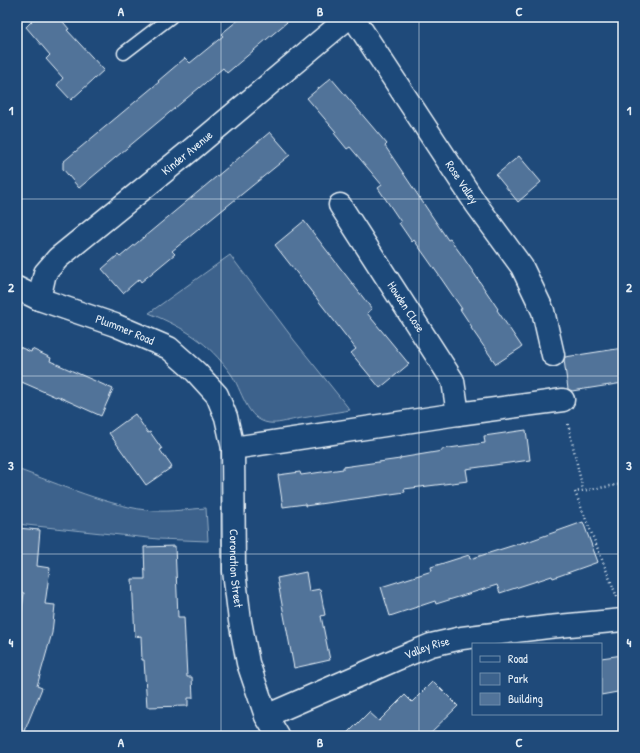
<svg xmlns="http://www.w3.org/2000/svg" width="640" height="753" font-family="'Patrick Hand',sans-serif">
<rect width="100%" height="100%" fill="#1f4a7a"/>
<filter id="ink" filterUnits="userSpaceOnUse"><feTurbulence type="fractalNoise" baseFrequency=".025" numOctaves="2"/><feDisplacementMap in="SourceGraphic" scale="8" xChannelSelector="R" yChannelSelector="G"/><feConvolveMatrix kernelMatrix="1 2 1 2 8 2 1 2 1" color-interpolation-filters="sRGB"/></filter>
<g filter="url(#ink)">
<path fill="#3c628c" stroke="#92aac2" d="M 230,255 L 294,340 L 350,410 C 332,413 314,416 296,419 C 287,421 277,424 269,423 C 246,420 242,389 231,374 C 207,341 186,329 149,313 Z
M 17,469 C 59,484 110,507 154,511 C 171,512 189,509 206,508 L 208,541 L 158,539 L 17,524 Z"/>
<path fill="#517399" stroke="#e8f1f8" d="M 36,17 L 59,17 L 69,29 L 67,30 L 104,70 L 71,100 L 57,85 L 63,78 L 46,59 L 50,55 L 26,27 Z
M 242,17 L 293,17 L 227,73 L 223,68 L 79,188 L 63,169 L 63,162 L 159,82 L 158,81 L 185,58 L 190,63 L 223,36 L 221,34 Z
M 331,78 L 387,144 L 385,146 L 448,240 L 450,239 L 463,257 L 498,309 L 497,310 L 522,347 L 496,364 L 471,328 L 472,327 L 460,309 L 462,309 L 438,274 L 414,240 L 412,242 L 399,223 L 401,222 L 378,188 L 382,185 L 350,147 L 347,149 L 334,133 L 336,132 L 307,98 Z
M 270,132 L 290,155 L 172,251 L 175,254 L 141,282 L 139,279 L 123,293 L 102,269 L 118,255 L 120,257 Z
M 519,156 L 541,182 L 518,202 L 496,175 Z
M 304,221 L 372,309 L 367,313 L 409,364 L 380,388 L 351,353 L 356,349 L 275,245 Z
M 17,346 L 31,352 L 32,349 L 51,358 L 50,361 L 113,389 L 101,416 L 57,396 L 56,397 L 17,380 Z
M 623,348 L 623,383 L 572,391 L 568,389 L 564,360 L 565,357 Z
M 135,414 L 148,433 L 150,432 L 162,449 L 160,450 L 172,467 L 146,485 L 109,433 Z
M 526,430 L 530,460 L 466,469 L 468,481 L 404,489 L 405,492 L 326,503 L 305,506 L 305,504 L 283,507 L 278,475 L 300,472 L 301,475 L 343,469 L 343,467 L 400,459 L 400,458 L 442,451 L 442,449 L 485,443 L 484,436 Z
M 583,522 L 598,562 L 553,578 L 552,576 L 500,593 L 497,585 L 436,604 L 435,601 L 390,616 L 381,587 L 432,571 L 431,567 L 469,555 L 470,559 L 524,542 L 524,543 Z
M 17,528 L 40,530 L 37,566 L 50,568 L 45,604 L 55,605 L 52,633 L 37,686 L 42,688 L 27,725 L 24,736 L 17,736 L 17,648 L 24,593 L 17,592 Z
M 175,546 L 178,617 L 184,617 L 187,677 L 192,677 L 193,698 L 188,698 L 188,706 L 147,707 L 144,660 L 142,660 L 141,636 L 135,637 L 132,579 L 145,579 L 144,547 Z
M 306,572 L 309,591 L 320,589 L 325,615 L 321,616 L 330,660 L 294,668 L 277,578 Z
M 623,655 L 623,691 L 601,695 L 601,658 Z
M 433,681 L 458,706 L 427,736 L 345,736 L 369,712 L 379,721 L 405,695 L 412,702 Z"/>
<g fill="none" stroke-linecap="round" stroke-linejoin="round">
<defs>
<path id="lane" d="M 124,53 L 171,17"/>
<g id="street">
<path id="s1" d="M 353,17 L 476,204 L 522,267 L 543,311 L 553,355"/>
<path id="s2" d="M 17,288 L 39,299 L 115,325 L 169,348 L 196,372 L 217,395 L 226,417 L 233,448 L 234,571 L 240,621 L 248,663 L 266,716 L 278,736"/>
<path id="s3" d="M 39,299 L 45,273 L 58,258 L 191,150 L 349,17"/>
<path d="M 458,414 L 563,400"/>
<path d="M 233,448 L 458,414 L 453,381 L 340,205"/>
<path id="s4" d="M 266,716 L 397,659 L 431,645 L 462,638 L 548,627 L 623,620"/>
</g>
</defs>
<use href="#lane" stroke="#e8f1f8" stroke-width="15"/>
<use href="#street" stroke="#e8f1f8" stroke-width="25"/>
<path stroke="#e8f1f8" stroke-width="2.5" stroke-dasharray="1 3" stroke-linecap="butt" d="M 568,424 L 583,490
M 617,597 L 575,492 L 623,484"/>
<use href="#lane" stroke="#1f4a7a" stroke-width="12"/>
<use href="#street" stroke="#1f4a7a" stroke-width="22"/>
</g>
</g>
<path fill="none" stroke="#e8f1f8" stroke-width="1" stroke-opacity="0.55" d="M 221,17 L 221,736M 419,17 L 419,736M 17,199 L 623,199M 17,376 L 623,376M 17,554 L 623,554"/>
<g text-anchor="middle" stroke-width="3" stroke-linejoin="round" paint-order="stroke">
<g font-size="12" fill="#e8f1f8" stroke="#1f4a7a">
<text dy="4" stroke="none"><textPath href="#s3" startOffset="213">Kinder Avenue</textPath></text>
<text dy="4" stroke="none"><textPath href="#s1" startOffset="198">Rose Valley</textPath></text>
<text transform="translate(406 307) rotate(57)" y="4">Howden Close</text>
<text dy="4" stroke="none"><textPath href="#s2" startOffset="116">Plummer Road</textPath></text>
<text dy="4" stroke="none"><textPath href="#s2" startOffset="407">Coronation Street</textPath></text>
<text dy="4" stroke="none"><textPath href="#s4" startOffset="175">Valley Rise</textPath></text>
</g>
</g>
<rect width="640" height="753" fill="none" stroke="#1f4a7a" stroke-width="44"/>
<rect x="472" y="643" width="130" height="72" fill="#1f4a7a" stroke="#6f8dac"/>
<rect x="480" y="656" width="20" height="6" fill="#1f4a7a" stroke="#6f8dac"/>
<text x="508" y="663" font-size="12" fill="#e8f1f8">Road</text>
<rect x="480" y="673" width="20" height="12" fill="#3c628c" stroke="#6f8dac"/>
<text x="508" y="683" font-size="12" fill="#e8f1f8">Park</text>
<rect x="480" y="693" width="20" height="12" fill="#517399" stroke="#6f8dac"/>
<text x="508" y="703" font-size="12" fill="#e8f1f8">Building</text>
<rect x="22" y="22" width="596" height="709" fill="none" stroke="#e8f1f8" stroke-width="1.5"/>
<g font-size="13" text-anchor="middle" font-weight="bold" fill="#e8f1f8">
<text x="121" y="16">A</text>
<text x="320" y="16">B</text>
<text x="519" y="16">C</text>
<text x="11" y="115">1</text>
<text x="629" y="115">1</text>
<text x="11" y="292">2</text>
<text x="629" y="292">2</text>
<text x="11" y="470">3</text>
<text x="629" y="470">3</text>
<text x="11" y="647">4</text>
<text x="629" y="647">4</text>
<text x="121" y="747">A</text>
<text x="320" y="747">B</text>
<text x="519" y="747">C</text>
</g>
</svg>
